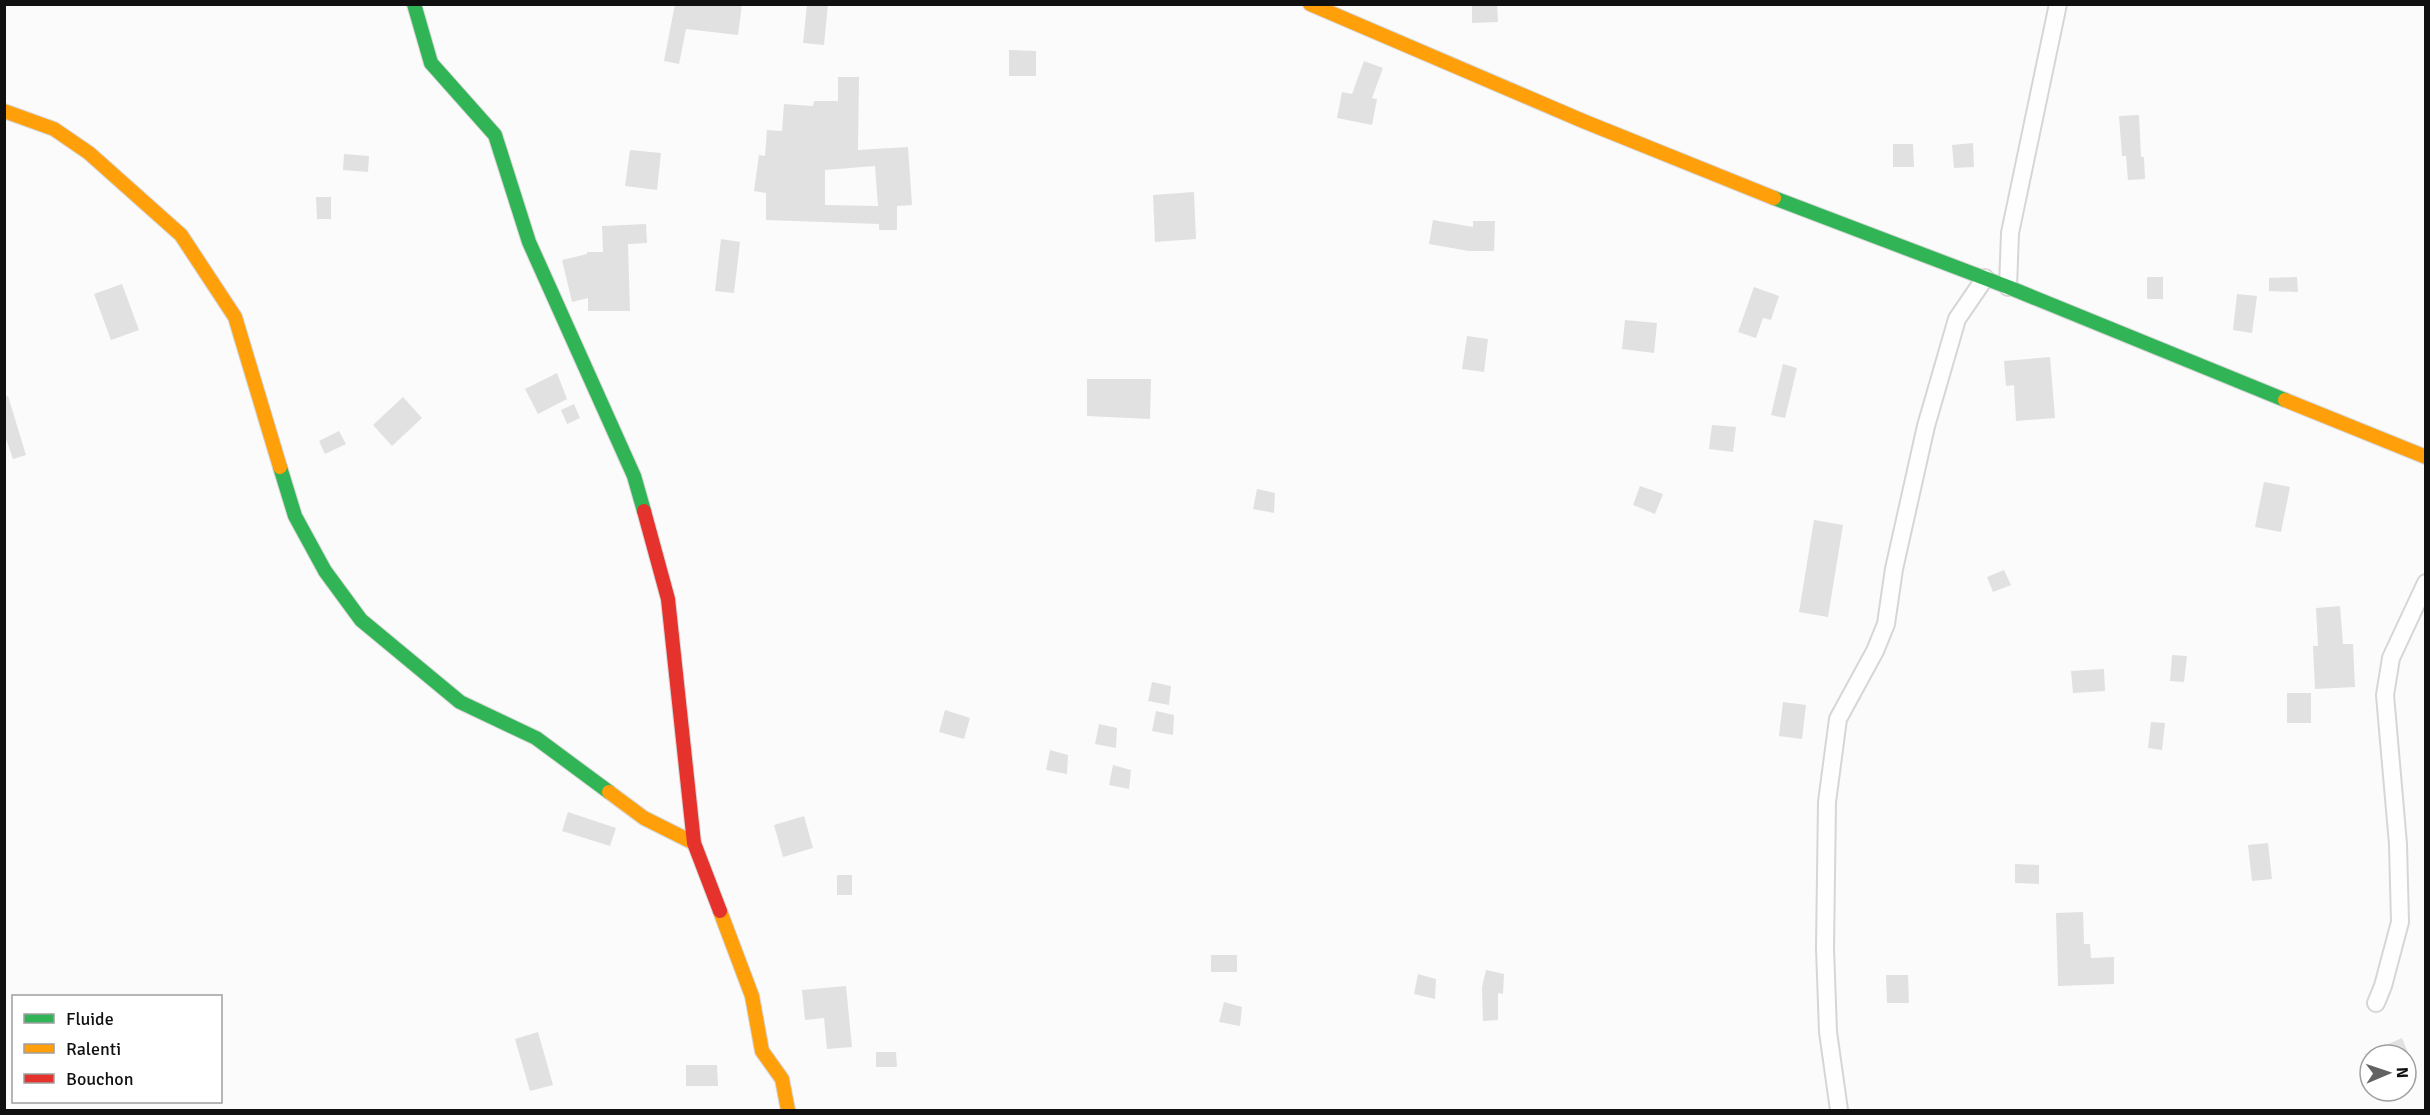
<svg xmlns="http://www.w3.org/2000/svg" width="2430" height="1115" font-family="Signika,sans-serif">
<rect width="100%" height="100%" fill="#fbfbfb"/>
<path fill="#e1e1e1" fill-rule="evenodd" d="M 675,4 L 742,4 L 738,35 L 686,29 L 679,64 L 664,61 Z
M 807,4 L 828,4 L 824,45 L 803,43 Z
M 1472,4 L 1497,4 L 1498,22 L 1472,23 Z
M 1009,50 L 1036,51 L 1036,76 L 1009,76 Z
M 1364,61 L 1383,68 L 1372,98 L 1377,99 L 1372,125 L 1337,118 L 1342,92 L 1352,94 Z
M 838,77 L 859,77 L 858,150 L 908,147 L 912,205 L 897,206 L 897,230 L 879,230 L 879,224 L 766,220 L 766,193 L 754,191 L 759,155 L 765,156 L 767,130 L 782,131 L 784,104 L 813,106 L 814,101 L 838,101 ZM 875,166 L 878,206 L 825,205 L 825,170 Z
M 2139,115 L 2141,157 L 2144,157 L 2145,179 L 2128,180 L 2126,156 L 2122,156 L 2119,116 Z
M 1973,143 L 1974,167 L 1954,168 L 1952,145 Z
M 1893,144 L 1913,144 L 1914,167 L 1893,167 Z
M 630,150 L 661,153 L 657,190 L 625,186 Z
M 344,154 L 369,156 L 368,172 L 343,170 Z
M 1194,192 L 1196,239 L 1155,242 L 1153,195 Z
M 316,197 L 331,197 L 331,219 L 317,219 Z
M 1433,220 L 1473,227 L 1473,221 L 1495,221 L 1494,251 L 1469,251 L 1429,244 Z
M 646,224 L 647,243 L 628,244 L 630,311 L 588,311 L 588,298 L 572,302 L 562,260 L 587,254 L 587,252 L 603,252 L 602,226 Z
M 721,239 L 740,242 L 734,293 L 715,291 Z
M 2147,277 L 2163,277 L 2163,299 L 2147,299 Z
M 2297,277 L 2298,292 L 2269,291 L 2269,278 Z
M 122,284 L 139,330 L 111,340 L 94,294 Z
M 1754,287 L 1779,296 L 1771,320 L 1763,318 L 1756,338 L 1738,332 Z
M 2237,294 L 2257,296 L 2252,333 L 2233,330 Z
M 1625,320 L 1657,323 L 1654,353 L 1622,349 Z
M 1467,336 L 1488,339 L 1484,372 L 1462,369 Z
M 2050,357 L 2055,418 L 2016,421 L 2014,385 L 2006,386 L 2004,361 Z
M 1783,364 L 1797,368 L 1785,418 L 1771,415 Z
M 557,373 L 567,399 L 538,414 L 525,389 Z
M 1087,379 L 1151,379 L 1150,419 L 1087,416 Z
M 8,396 L 26,455 L 13,459 L 4,433 L 4,397 Z
M 403,397 L 422,418 L 392,446 L 373,425 Z
M 574,404 L 580,418 L 567,424 L 561,410 Z
M 1712,425 L 1736,427 L 1733,452 L 1709,449 Z
M 339,431 L 346,444 L 325,454 L 319,441 Z
M 2264,482 L 2290,487 L 2281,532 L 2255,527 Z
M 1640,486 L 1663,494 L 1655,514 L 1633,505 Z
M 1257,489 L 1275,493 L 1274,513 L 1253,509 Z
M 1814,520 L 1843,525 L 1828,617 L 1799,612 Z
M 2004,570 L 2011,585 L 1993,592 L 1987,577 Z
M 2340,606 L 2343,644 L 2353,644 L 2355,687 L 2315,689 L 2313,646 L 2318,646 L 2316,608 Z
M 2172,655 L 2187,656 L 2184,682 L 2170,681 Z
M 2104,669 L 2105,691 L 2073,693 L 2071,671 Z
M 1152,682 L 1171,686 L 1169,705 L 1148,701 Z
M 2287,693 L 2311,693 L 2311,723 L 2287,723 Z
M 1783,702 L 1806,705 L 1802,739 L 1779,736 Z
M 945,710 L 970,718 L 964,739 L 939,732 Z
M 1156,711 L 1174,715 L 1173,735 L 1152,731 Z
M 2151,722 L 2165,723 L 2162,750 L 2148,748 Z
M 1099,724 L 1117,728 L 1116,748 L 1095,744 Z
M 1050,750 L 1068,755 L 1067,774 L 1046,770 Z
M 1113,765 L 1131,770 L 1129,789 L 1109,785 Z
M 568,812 L 616,828 L 610,846 L 562,831 Z
M 804,816 L 813,848 L 783,857 L 774,825 Z
M 2268,843 L 2272,879 L 2252,881 L 2248,845 Z
M 2015,864 L 2039,865 L 2039,884 L 2015,883 Z
M 837,875 L 852,875 L 852,895 L 837,895 Z
M 2083,912 L 2084,944 L 2090,944 L 2091,958 L 2114,957 L 2114,984 L 2058,986 L 2056,913 Z
M 1211,955 L 1237,955 L 1237,972 L 1211,972 Z
M 1486,970 L 1504,974 L 1503,994 L 1498,993 L 1498,1020 L 1483,1021 L 1482,987 Z
M 1418,974 L 1436,979 L 1435,999 L 1414,994 Z
M 1886,975 L 1908,975 L 1909,1003 L 1887,1003 Z
M 846,986 L 852,1047 L 827,1049 L 824,1018 L 805,1020 L 802,990 Z
M 1224,1002 L 1242,1007 L 1240,1026 L 1219,1022 Z
M 538,1032 L 553,1085 L 530,1091 L 515,1039 Z
M 2402,1038 L 2409,1055 L 2363,1055 Z
M 876,1052 L 896,1052 L 897,1067 L 876,1067 Z
M 686,1065 L 717,1065 L 718,1086 L 686,1086 Z"/>
<g fill="none" stroke-linecap="round" stroke-linejoin="round">
<defs>
<path id="street" d="M 2008,287 L 2010,233 L 2058,4
M 2376,1003 L 2383,986 L 2400,922 L 2398,844 L 2385,695 L 2391,658 L 2426,583
M 1839,1110 L 1828,1032 L 1825,948 L 1827,802 L 1838,719 L 1875,651 L 1886,624 L 1894,569 L 1926,426 L 1957,319 L 1985,278"/>
<path id="fast" d="M 414,4 L 431,63 L 495,135 L 529,242 L 634,476 L 644,511
M 1774,198 L 2008,287 L 2285,400
M 280,467 L 295,516 L 325,571 L 361,620 L 460,702 L 536,738 L 609,792"/>
<path id="slow" d="M 1310,4 L 1583,121 L 1774,198
M 4,111 L 54,129 L 89,153 L 181,235 L 235,317 L 280,467
M 2285,400 L 2426,457
M 609,792 L 644,818 L 694,843
M 720,911 L 752,996 L 762,1051 L 782,1079 L 788,1110"/>
<path id="jam" d="M 644,511 L 668,599 L 694,843 L 720,911"/>
</defs>
<use href="#street" stroke="#d6d6d6" stroke-width="20"/>
<use href="#fast" stroke="#d6d6d6" stroke-width="16"/>
<use href="#slow" stroke="#d6d6d6" stroke-width="16"/>
<use href="#jam" stroke="#d6d6d6" stroke-width="16"/>
<use href="#street" stroke="#fefefe" stroke-width="16"/>
<use href="#fast" stroke="#30b455" stroke-width="14"/>
<use href="#slow" stroke="#ff9f0a" stroke-width="14"/>
<use href="#jam" stroke="#e5322d" stroke-width="14"/>
</g>
<rect width="2430" height="1115" fill="none" stroke="#101011" stroke-width="12"/>
<rect x="12" y="995" width="210" height="108" fill="#ffffff" stroke="#9f9fa0" stroke-width="1.5"/>
<rect x="24" y="1014" width="30" height="9" fill="#30b455" stroke="#9f9fa0" stroke-width="1.5"/>
<text x="66" y="1025" font-size="18" fill="#101011">Fluide</text>
<rect x="24" y="1044" width="30" height="9" fill="#ff9f0a" stroke="#9f9fa0" stroke-width="1.5"/>
<text x="66" y="1055" font-size="18" fill="#101011">Ralenti</text>
<rect x="24" y="1074" width="30" height="9" fill="#e5322d" stroke="#9f9fa0" stroke-width="1.5"/>
<text x="66" y="1085" font-size="18" fill="#101011">Bouchon</text>
<g transform="translate(2388 1073) rotate(88)"><circle r="28" fill="#ffffff" stroke="#9f9fa0" stroke-width="1.5"/>
<path d="M0-4.5L10 22L0 15L-10 22Z" fill="#626263"/>
<text y="-9" font-size="16" font-weight="bold" text-anchor="middle" fill="#101011">N</text>
</g>
</svg>
